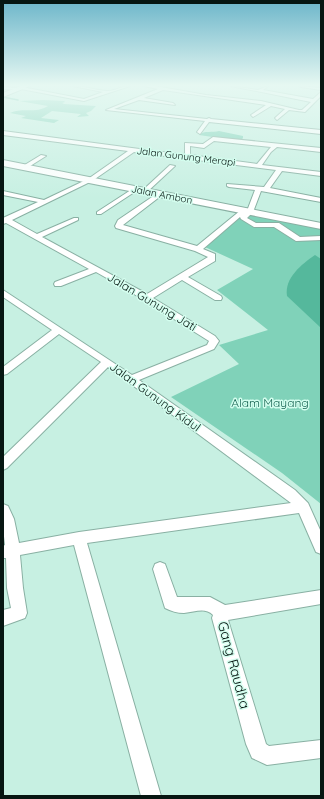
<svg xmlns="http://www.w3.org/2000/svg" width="324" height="799" font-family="Quicksand,sans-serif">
<rect width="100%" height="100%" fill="#c7f0e2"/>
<path fill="#80d2b9" d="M 43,100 L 64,101 L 65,102 L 62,103 L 64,104 L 96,106 L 91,111 L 86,113 L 89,116 L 77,117 L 81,114 L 52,111 L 41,118 L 59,120 L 54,123 L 21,118 L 26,116 L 10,113 C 22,107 36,114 48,106 L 19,101 Z
M 219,131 L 243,136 L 243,138 L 240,141 L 199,135 C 204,130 213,133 219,131 Z
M 245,213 L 321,229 L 321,504 L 282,473 L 171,397 L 239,364 L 219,345 L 268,330 L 217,290 L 253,269 L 205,247 Z"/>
<path fill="#55b89c" d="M 315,255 L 321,259 L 321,328 L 287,296 C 284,278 302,264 315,255 Z"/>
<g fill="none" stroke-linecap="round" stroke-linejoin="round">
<path stroke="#55b89c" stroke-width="1.5" d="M 3,97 L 18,100"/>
<defs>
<path id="street" d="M 73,86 C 85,86 97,91 108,91 C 115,91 122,86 130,86 L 84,101 L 21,89 L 19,90 L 3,89 L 3,87 L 20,88 L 22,87 L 84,99 L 103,92 Z
M 144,86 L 155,86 L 206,95 L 261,101 L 299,110 L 302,110 L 311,102 L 231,86 L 258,90 L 268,86 L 263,90 L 313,99 L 321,92 L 321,96 L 305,112 L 289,110 L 277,120 L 275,118 L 285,109 L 271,106 L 253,117 L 251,115 L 266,105 L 163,90 L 144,98 L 173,103 L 175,105 L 139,100 L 114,109 L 207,119 L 209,118 L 211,119 L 321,130 L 321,134 L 209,122 L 200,134 L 197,132 L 205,121 L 106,110 L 158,89 Z
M 299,86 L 321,88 L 321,90 L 301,87 Z
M 3,131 L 185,155 L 185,143 L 203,144 L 213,137 L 321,148 L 321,152 L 277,147 L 271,152 L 262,165 L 321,172 L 321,176 L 282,171 L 270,188 L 321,198 L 321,202 L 261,191 L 253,212 L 247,218 L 256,223 L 279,223 L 300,237 L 321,236 L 321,240 L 296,241 L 274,227 L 254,227 L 241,219 L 240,217 L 203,249 L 215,254 L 215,261 L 188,277 L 221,296 L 222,298 L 221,300 L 215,300 L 182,280 L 153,298 L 215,336 L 219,341 L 214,349 L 139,380 L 295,490 L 308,503 L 321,532 L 321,554 L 316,552 L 299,513 L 87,543 L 161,796 L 141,796 L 74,545 L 20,555 L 23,588 L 27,613 L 25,618 L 3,626 L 3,610 L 11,608 L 7,588 L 6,558 L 3,558 L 3,546 L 5,545 L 3,528 L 3,504 L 8,506 L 14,519 L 19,543 L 79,532 L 291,503 L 108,367 L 7,468 L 3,470 L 3,457 L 101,362 L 59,334 L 7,374 L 3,375 L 3,367 L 52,330 L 3,297 L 3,290 L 132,375 L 207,345 L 209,341 L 126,289 L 96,272 L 61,286 L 55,286 L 54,284 L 55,282 L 89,269 L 6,223 L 3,224 L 3,218 L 38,202 L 3,195 L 3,191 L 44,200 L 88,179 L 128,151 L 3,135 ZM 214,141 L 271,147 L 257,164 L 190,155 L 190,146 L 204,148 ZM 134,152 L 276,170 L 264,187 L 227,184 L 227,186 L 229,187 L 255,190 L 247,211 L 246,212 L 245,210 L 241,210 L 197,246 L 123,225 L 162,195 L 162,193 L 158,193 L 118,220 L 115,226 L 116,228 L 195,251 L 208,257 L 147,294 L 42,237 L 78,220 L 78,218 L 74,218 L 37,234 L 12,220 L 92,181 Z
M 41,155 L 46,156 L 27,168 L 23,168 L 23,166 Z
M 170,165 L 175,166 L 147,192 L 143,192 L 143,190 Z
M 134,188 L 139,189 L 101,214 L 97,214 L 97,212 Z
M 160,562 L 165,564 L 177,597 L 210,597 L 225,605 L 321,590 L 321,604 L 228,620 L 266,744 L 269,746 L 321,740 L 321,758 L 267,765 L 252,758 L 246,744 L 212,618 L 213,615 C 205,607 195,612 184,613 C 177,613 171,611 165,608 L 153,569 L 155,564 Z"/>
<path id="secondary" d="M 21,86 L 30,86 L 3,97 L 3,93 Z
M 3,160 L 321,223 L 321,229 L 3,166 Z"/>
</defs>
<use href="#street" stroke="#89b0a3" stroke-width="2"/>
<use href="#secondary" stroke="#89b0a3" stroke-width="2"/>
<use href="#street" fill="#fff" fill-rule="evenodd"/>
<use href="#secondary" fill="#fff" fill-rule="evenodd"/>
</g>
<linearGradient id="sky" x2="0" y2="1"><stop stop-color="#6db6ca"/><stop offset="0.43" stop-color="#e6f8f2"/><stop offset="1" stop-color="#e6f8f2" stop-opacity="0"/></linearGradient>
<rect width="324" height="198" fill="url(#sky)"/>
<g text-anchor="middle" stroke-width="3" stroke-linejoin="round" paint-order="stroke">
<g font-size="10" fill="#071612" stroke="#d4feef">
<text transform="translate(186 156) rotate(7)" y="4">Jalan Gunung Merapi</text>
<text transform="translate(162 194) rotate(11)" y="4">Jalan Ambon</text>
</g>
<g font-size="12" fill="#071612" stroke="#d4feef">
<text transform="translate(152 302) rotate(31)" y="4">Jalan Gunung Jati</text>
<text transform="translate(155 397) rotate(36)" y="4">Jalan Gunung Kidul</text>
</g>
<g font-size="12" fill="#186553" stroke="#d4feef">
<text x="270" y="407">Alam Mayang</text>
</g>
<g font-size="14" fill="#071612" stroke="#d4feef">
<text transform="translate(234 665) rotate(75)" y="5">Gang Raudha</text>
</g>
</g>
<rect width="324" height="799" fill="none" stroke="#071612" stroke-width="8"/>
</svg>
